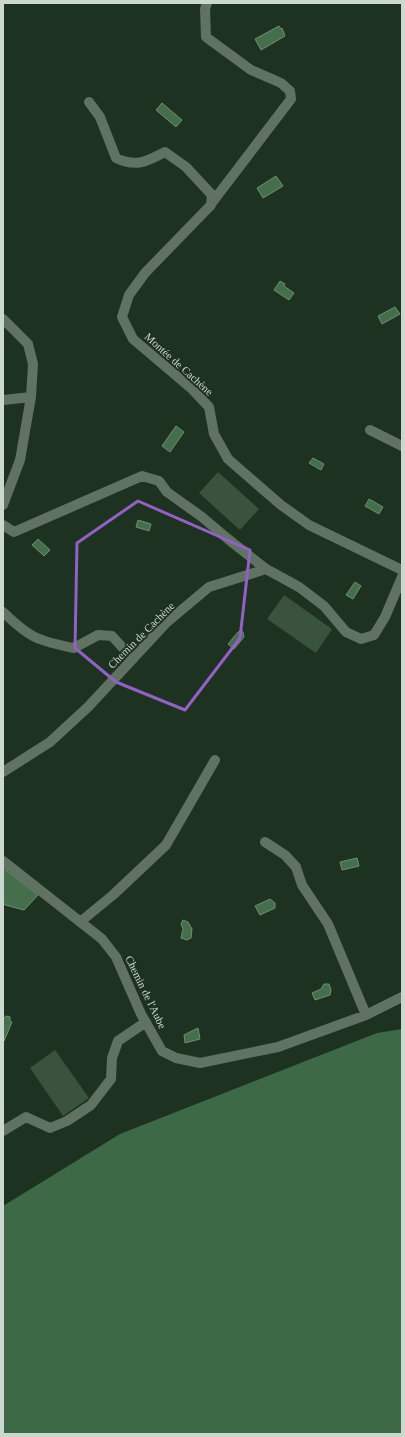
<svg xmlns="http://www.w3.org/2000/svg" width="405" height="1437" font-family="Georgia,serif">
<rect width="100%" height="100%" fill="#1d3220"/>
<path fill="#3a533e" d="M 218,472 L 259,509 L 240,530 L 199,493 Z
M 284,595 L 332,629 L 316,653 L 267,619 Z
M 55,1050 L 89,1098 L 63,1116 L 30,1068 Z"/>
<path fill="#3e6946" d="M 402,1029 L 402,1434 L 3,1434 L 3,1206 L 120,1134 L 377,1033 Z"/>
<path fill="#456f4c" stroke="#6d8e73" d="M 279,26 L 281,29 L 282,28 L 285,36 L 261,50 L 255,39 Z
M 162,103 L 182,120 L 176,127 L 156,110 Z
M 276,176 L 283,186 L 263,198 L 257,188 Z
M 280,281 L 285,284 L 284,286 L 294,293 L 289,300 L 274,290 Z
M 395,307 L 400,314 L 382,324 L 378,316 Z
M 176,426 L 184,432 L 170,452 L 162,446 Z
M 313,458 L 324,464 L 321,470 L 309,463 Z
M 369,499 L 383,507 L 379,514 L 365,506 Z
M 138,520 L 151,524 L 149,531 L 136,527 Z
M 38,539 L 50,550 L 44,556 L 32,545 Z
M 355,582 L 361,586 L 353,599 L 346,595 Z
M 241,631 L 243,632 L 244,637 L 234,649 L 228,644 L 238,632 Z
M 357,858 L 359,866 L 342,870 L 340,862 Z
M 3,868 L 38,895 L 24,910 L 5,905 L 3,902 Z
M 270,899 L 275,903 L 275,908 L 260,915 L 255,906 Z
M 183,920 L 188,922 L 192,929 L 191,938 L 187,940 L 181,938 L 183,929 L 181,924 Z
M 324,984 L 329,984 L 331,990 L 330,995 L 315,1000 L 312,993 L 321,989 Z
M 6,1016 L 10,1017 L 10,1021 L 12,1022 L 4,1041 L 3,1017 L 5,1018 Z
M 198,1028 L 200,1039 L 185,1043 L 184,1035 Z"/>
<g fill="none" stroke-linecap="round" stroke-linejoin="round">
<path stroke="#607262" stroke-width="10" d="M 207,3 L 205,9 L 206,37 L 251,70 L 281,83 L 290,91 L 291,99 L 211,204
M 89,102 L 100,117 L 116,158 C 137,168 147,161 165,152 L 186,167 L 212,195 L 211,205 L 145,273 L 129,295 L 122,317 L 133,339 L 192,389 L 209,407 L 214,434 L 228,459 L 281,505 L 309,525 L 402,570
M 3,319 L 28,344 L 33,364 L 31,397
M 3,400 L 31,397 L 20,460 L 3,505
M 370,430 L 402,446
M 3,525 L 14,532 L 142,476 L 159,481 L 167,492 L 202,517 L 228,539 L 266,569
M 3,612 C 30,638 38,641 74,648 L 98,635 L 112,636 L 133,659
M 3,772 L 50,742 L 88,707 L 166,623 L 209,587 L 266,569 L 299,587 L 324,606 L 346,632 L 361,639 L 374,635 L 385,617 L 402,577
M 265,842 L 285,855 L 296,867 L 302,885 L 328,924 L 366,1015
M 3,861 L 102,939 L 116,957 L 141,1014 L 162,1051 L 176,1058 L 200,1063 L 278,1047 L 366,1015 L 402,997
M 80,922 L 113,895 L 166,845 L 215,760
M 3,1131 L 26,1117 L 50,1128 L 67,1121 L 91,1105 L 111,1079 L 112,1058 L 118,1041 L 146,1022"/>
</g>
<path fill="none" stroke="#9360c3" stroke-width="3" stroke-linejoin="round" d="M 138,501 L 250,550 L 240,638 L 185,710 L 116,682 L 75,648 L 77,543 Z"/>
<g text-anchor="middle" stroke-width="4" stroke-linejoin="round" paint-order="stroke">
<g font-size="11" fill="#cbd8cd" stroke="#1d3220">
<text transform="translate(179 364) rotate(42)" y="4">Montée de Cachène</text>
<text transform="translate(141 635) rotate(-45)" y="4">Chemin de Cachène</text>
<text transform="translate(146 992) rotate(64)" y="4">Chemin de l'Aube</text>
</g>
</g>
<rect width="405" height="1437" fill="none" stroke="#cbd8cd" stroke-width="8"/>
</svg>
